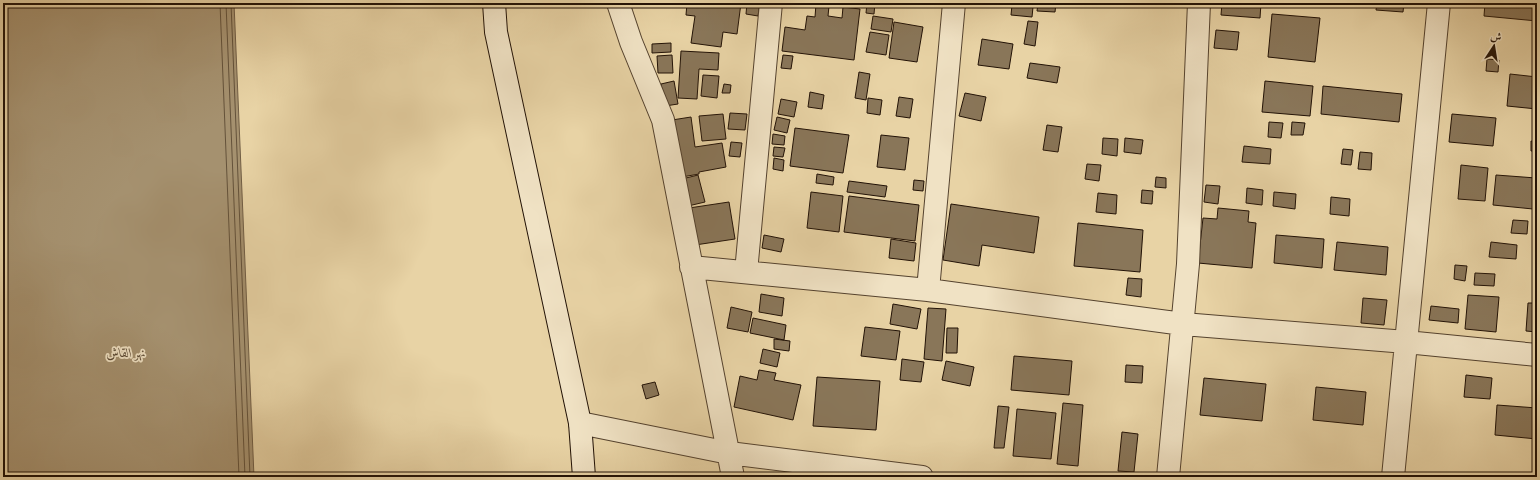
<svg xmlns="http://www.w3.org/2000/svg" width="1540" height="480" font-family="Alegreya,Amiri,serif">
<rect width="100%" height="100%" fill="#e8d3a5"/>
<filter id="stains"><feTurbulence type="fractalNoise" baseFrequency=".005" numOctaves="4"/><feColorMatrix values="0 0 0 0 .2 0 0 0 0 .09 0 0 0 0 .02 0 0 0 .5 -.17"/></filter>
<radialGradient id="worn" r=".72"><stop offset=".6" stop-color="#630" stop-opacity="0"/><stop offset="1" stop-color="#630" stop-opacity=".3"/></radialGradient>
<path fill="#a5916f" stroke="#715e45" d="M 3,3 L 234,3 L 254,477 L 3,477 Z"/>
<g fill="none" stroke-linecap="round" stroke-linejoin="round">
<path stroke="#64523a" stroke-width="1" d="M 220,3 L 239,477
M 226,3 L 245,477
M 231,3 L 250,477"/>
</g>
<path fill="#897659" stroke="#221206" d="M 687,3 L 741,3 L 737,34 L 723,32 L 721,47 L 691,43 L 695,16 L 686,15 Z
M 747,3 L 760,3 L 758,16 L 746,14 Z
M 787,3 L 806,3 L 806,7 L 786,5 Z
M 867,3 L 875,3 L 874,14 L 866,13 Z
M 1038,3 L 1056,3 L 1055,12 L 1037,11 Z
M 1222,3 L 1261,3 L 1260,18 L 1221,15 Z
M 1377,3 L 1404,3 L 1403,12 L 1376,10 Z
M 1485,3 L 1537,3 L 1537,21 L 1484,16 Z
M 816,4 L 829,6 L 828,16 L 842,18 L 843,7 L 860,9 L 854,60 L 782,51 L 785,27 L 805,30 L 807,16 L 815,17 Z
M 1012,5 L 1033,7 L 1032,17 L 1011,15 Z
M 1272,14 L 1320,18 L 1315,62 L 1268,57 Z
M 873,16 L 893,19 L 891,32 L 871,29 Z
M 1028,21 L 1038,22 L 1035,46 L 1024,44 Z
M 894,22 L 923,27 L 917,62 L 889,58 Z
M 1216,30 L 1239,32 L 1237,50 L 1214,48 Z
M 870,32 L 889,35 L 886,55 L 866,52 Z
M 982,39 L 1013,44 L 1009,69 L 978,65 Z
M 671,43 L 671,52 L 652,53 L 652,44 Z
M 681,51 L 719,53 L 718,70 L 699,69 L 697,99 L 678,98 Z
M 672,55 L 673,73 L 658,73 L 657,56 Z
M 783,55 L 793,56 L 791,69 L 781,68 Z
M 1487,59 L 1499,60 L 1498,72 L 1486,71 Z
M 1030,63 L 1060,67 L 1057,83 L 1027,78 Z
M 859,72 L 870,74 L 866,100 L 855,98 Z
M 1510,74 L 1537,77 L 1537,109 L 1507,106 Z
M 703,75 L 719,76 L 717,98 L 701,96 Z
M 674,81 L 678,104 L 665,106 L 661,84 Z
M 1265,81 L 1313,86 L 1310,116 L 1262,112 Z
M 724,84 L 731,85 L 730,93 L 722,93 Z
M 1323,86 L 1402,94 L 1399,122 L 1321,114 Z
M 810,92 L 824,95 L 822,109 L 808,107 Z
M 965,93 L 986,97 L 981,121 L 959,116 Z
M 899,97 L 913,99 L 910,118 L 896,116 Z
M 868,98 L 882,100 L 880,115 L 867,113 Z
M 781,99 L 797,102 L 794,117 L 778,114 Z
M 730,113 L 747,114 L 745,130 L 728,129 Z
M 723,114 L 726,139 L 702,141 L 699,116 Z
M 1452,114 L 1496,118 L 1493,146 L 1449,142 Z
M 691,117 L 695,147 L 722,143 L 726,167 L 699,172 L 699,174 L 682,177 L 672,120 Z
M 777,117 L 790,120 L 787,133 L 774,130 Z
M 1269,122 L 1283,123 L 1281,138 L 1268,137 Z
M 1292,122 L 1305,123 L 1303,135 L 1291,135 Z
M 1047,125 L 1062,127 L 1058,152 L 1043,150 Z
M 795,128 L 849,135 L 843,173 L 790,166 Z
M 773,134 L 785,136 L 784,145 L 772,144 Z
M 881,135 L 909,138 L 905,170 L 877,167 Z
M 1103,138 L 1118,139 L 1117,156 L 1102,154 Z
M 1125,138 L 1143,140 L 1141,154 L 1124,152 Z
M 1531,141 L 1537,142 L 1537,151 L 1531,151 Z
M 731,142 L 742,143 L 740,157 L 729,156 Z
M 1244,146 L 1271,149 L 1270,164 L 1242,162 Z
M 774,147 L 785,148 L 783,157 L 773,156 Z
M 1343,149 L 1353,150 L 1351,165 L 1341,164 Z
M 1360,152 L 1372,153 L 1371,170 L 1358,169 Z
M 774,158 L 784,160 L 783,171 L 773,169 Z
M 1087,164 L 1101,165 L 1099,181 L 1085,179 Z
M 1461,165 L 1488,168 L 1485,201 L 1458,199 Z
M 817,174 L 834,177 L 833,185 L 816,183 Z
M 698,175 L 705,202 L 688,206 L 682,179 Z
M 1496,175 L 1536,178 L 1533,209 L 1493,205 Z
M 1156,177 L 1166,178 L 1166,188 L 1155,187 Z
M 914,180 L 924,181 L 923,191 L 913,190 Z
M 849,181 L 887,186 L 885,197 L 847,192 Z
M 1206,185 L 1220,186 L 1218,204 L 1204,202 Z
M 1247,188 L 1263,190 L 1262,205 L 1246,203 Z
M 1142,190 L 1153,191 L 1152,204 L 1141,203 Z
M 811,192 L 843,196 L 839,232 L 807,228 Z
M 1274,192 L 1296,194 L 1295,209 L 1273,206 Z
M 1098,193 L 1117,195 L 1116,214 L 1096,212 Z
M 849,196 L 919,205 L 915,241 L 844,232 Z
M 1331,197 L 1350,199 L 1349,216 L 1330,214 Z
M 729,202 L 735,239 L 695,245 L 689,208 Z
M 951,204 L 1039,217 L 1034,253 L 982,245 L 979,266 L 943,260 Z
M 1218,208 L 1249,211 L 1248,222 L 1256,223 L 1252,268 L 1198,263 L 1203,218 L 1217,219 Z
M 1513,220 L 1528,221 L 1527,234 L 1511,233 Z
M 1078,223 L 1143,230 L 1140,272 L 1074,266 Z
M 764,235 L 784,239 L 781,252 L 762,248 Z
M 1276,235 L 1324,239 L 1322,268 L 1274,263 Z
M 891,239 L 916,243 L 914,261 L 889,258 Z
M 1337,242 L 1388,247 L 1386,275 L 1334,270 Z
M 1491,242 L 1517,245 L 1516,259 L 1489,257 Z
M 1455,265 L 1467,266 L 1465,281 L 1454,279 Z
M 1475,273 L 1495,274 L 1494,286 L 1474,285 Z
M 1128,278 L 1142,279 L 1141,297 L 1126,295 Z
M 761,294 L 784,298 L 782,316 L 759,312 Z
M 1468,295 L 1499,297 L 1496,332 L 1465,329 Z
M 1363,298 L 1387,300 L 1384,325 L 1361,323 Z
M 1528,303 L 1537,303 L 1537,332 L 1526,331 Z
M 893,304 L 921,309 L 917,329 L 890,324 Z
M 1431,306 L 1459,309 L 1458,323 L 1429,320 Z
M 731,307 L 752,312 L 748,332 L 727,328 Z
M 928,308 L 946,309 L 942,361 L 924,359 Z
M 753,318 L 786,325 L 784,340 L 750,333 Z
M 865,327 L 900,331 L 896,360 L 861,356 Z
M 947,328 L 958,328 L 957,353 L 946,353 Z
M 774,339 L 790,341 L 789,351 L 774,349 Z
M 763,349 L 780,353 L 777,367 L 760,363 Z
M 1014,356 L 1072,361 L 1069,395 L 1011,390 Z
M 902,359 L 924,362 L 921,382 L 900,380 Z
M 946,361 L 974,367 L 970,386 L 942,380 Z
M 1126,365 L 1143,366 L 1142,383 L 1125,382 Z
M 759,370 L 776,373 L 774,380 L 801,385 L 793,420 L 734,407 L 740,376 L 757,380 Z
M 1466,375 L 1492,378 L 1490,399 L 1464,397 Z
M 817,377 L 880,381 L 876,430 L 813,426 Z
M 1204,378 L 1266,384 L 1262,421 L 1200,415 Z
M 655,382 L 659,395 L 646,399 L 642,385 Z
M 1316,387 L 1366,392 L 1363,425 L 1313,420 Z
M 1063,403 L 1083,405 L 1078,466 L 1057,464 Z
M 1497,405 L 1537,408 L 1537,439 L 1495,435 Z
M 998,406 L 1009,407 L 1004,448 L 994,448 Z
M 1017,409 L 1056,413 L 1051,459 L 1013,456 Z
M 1122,432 L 1138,434 L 1134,472 L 1118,471 Z"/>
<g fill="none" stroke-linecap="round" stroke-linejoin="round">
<defs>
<path id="minor" d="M 618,3 L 631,42 L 663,120 L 733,477
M 691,267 L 928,290 L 1183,324 L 1406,342 L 1537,355
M 746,272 L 771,3
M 928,290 L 954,3
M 580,423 L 729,453 L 922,477
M 1168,477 L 1188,264 L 1199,3
M 1393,477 L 1439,3"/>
<path id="secondary" d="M 494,3 L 496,32 L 580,423 L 584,477"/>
</defs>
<use href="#minor" stroke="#54422e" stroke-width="24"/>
<use href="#secondary" stroke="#221206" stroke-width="24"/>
<use href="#minor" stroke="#f0e2c4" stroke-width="22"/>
<use href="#secondary" stroke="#f0e2c4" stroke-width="22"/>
</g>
<g text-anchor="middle" stroke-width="3.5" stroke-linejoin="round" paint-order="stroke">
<g font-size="13" font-style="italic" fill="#564530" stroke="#f0e2c4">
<text x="126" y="357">نهر القاش</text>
</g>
</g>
<rect width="1540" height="480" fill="none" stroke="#e8d3a5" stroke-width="16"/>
<rect x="4" y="4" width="1532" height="472" fill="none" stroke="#221206" stroke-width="2"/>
<rect x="8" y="8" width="1524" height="464" fill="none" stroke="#221206"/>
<g transform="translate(1494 46) rotate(12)" stroke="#f0e2c4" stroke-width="3" paint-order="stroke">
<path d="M0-3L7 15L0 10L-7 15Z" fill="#221206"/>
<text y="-6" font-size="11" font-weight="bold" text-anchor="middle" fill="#221206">ش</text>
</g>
<rect width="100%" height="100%" filter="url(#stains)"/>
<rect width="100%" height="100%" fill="url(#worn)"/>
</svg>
